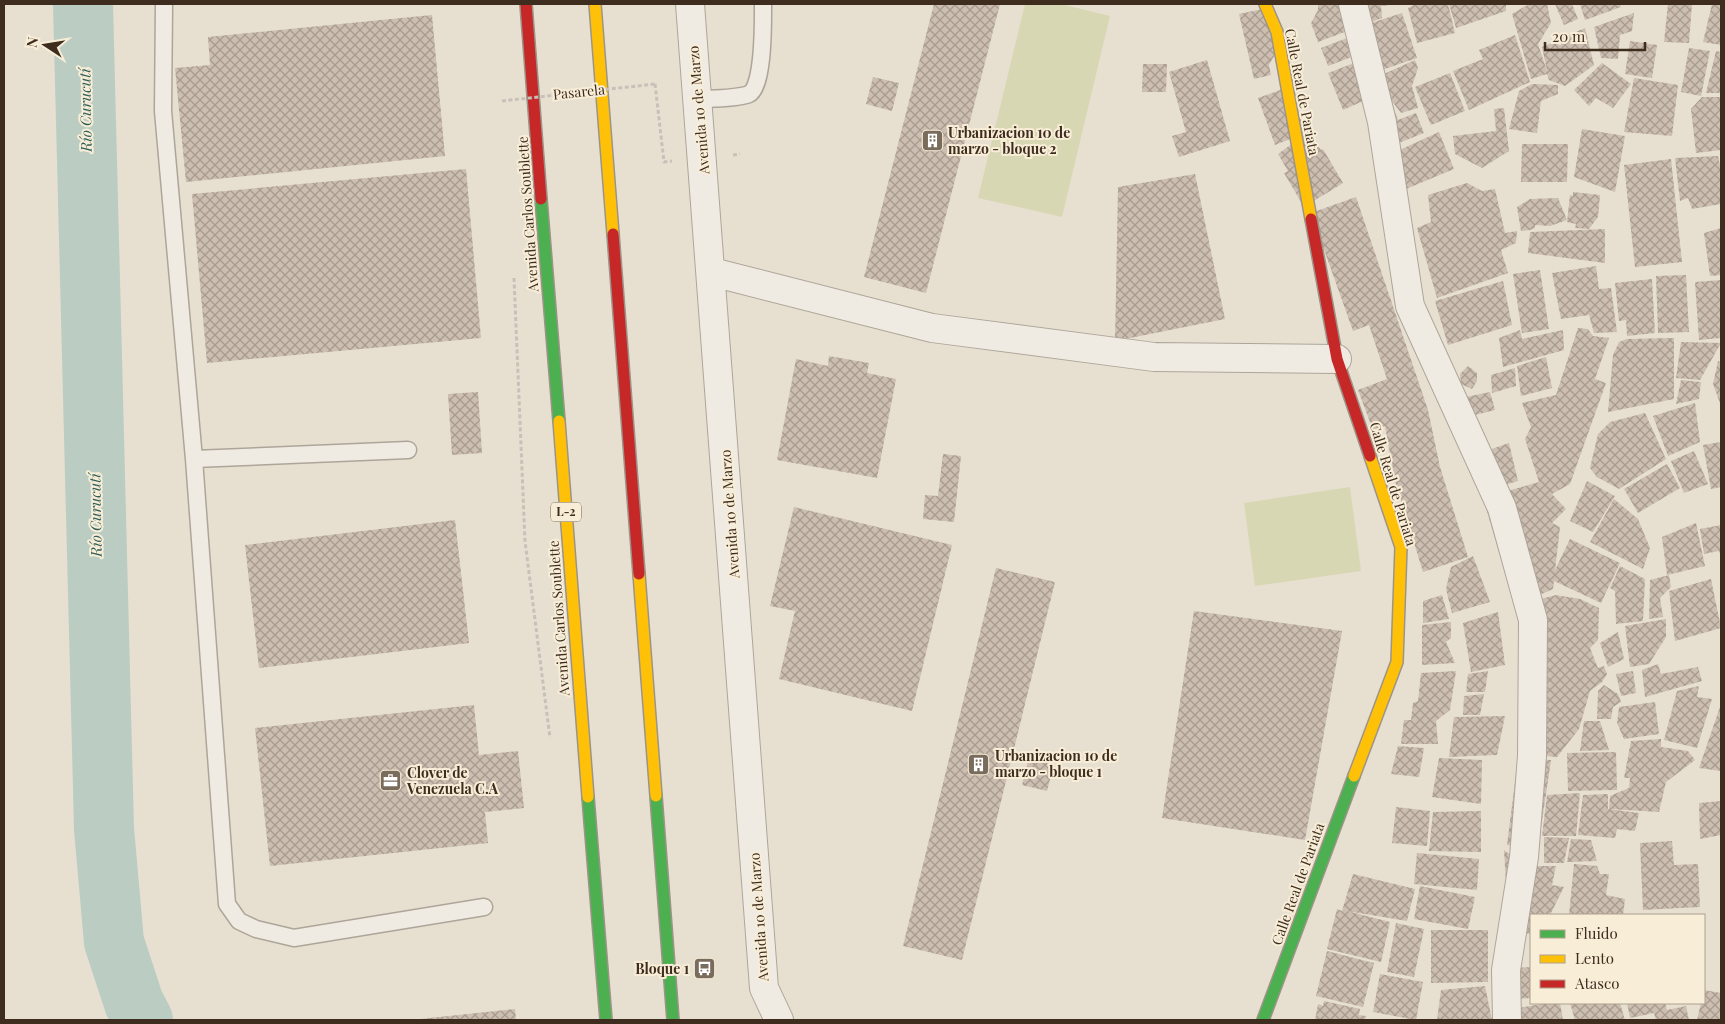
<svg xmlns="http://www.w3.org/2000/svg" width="1725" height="1024" font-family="'Playfair Display',serif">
<defs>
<pattern id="building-cross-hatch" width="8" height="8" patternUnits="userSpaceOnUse" patternTransform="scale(1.25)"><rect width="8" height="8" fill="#ccbeb1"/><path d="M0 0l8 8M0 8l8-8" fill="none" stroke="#a79b8f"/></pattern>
</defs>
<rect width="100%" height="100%" fill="#e7e0d1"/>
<path fill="#d8d7b3" d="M 1025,4 L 1061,4 L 1110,16 L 1062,217 L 978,198 Z
M 1350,487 L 1361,571 L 1255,586 L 1244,503 Z"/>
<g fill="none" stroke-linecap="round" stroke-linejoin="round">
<path stroke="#bbcdc2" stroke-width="60" d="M 83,4 L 104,829 L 114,942 L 134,1003 L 143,1020"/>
</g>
<path fill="url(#building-cross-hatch)" d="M 934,4 L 1000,4 L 926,293 L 864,277 Z
M 1318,4 L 1390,4 L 1390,5 L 1381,6 L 1382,18 L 1318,42 L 1311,23 L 1318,10 Z
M 1416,4 L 1448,4 L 1455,33 L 1417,43 L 1408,8 Z
M 1449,4 L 1506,4 L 1506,11 L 1456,28 Z
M 1529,4 L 1547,4 L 1551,23 L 1538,44 L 1547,71 L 1542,47 L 1585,28 L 1594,65 L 1565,86 L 1549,80 L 1547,74 L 1531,79 L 1512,14 Z
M 1555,4 L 1572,4 L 1578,19 L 1564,25 Z
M 1580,4 L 1620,4 L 1621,7 L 1585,20 Z
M 1668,4 L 1692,4 L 1689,43 L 1664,42 Z
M 1712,4 L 1721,4 L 1721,45 L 1703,42 Z
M 1272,7 L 1280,46 L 1269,65 L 1271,75 L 1254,79 L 1239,14 Z
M 1402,13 L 1417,58 L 1373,73 L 1375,78 L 1415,60 L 1418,68 L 1412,86 L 1418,108 L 1401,113 L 1389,97 L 1398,120 L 1416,113 L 1424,133 L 1391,146 L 1381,93 L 1343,110 L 1328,73 L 1367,58 L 1365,25 Z
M 1634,13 L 1632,31 L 1620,35 L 1618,59 L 1601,58 L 1594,27 Z
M 432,15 L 445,156 L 186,182 L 175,68 L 210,65 L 208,37 Z
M 1363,32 L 1370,50 L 1328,66 L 1321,48 Z
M 1515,35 L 1530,82 L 1469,110 L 1453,71 L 1483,59 L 1479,50 Z
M 1630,41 L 1657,45 L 1652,78 L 1625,74 Z
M 1689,48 L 1710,51 L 1701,96 L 1681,92 Z
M 1716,51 L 1721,52 L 1721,93 L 1706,93 Z
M 1207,60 L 1230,141 L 1179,157 L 1172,136 L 1186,132 L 1169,72 Z
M 1602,63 L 1631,84 L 1613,108 L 1596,98 L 1589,106 L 1574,90 Z
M 1143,64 L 1167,64 L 1166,92 L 1142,92 Z
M 1450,73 L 1465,111 L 1431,125 L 1415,87 Z
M 873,77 L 899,83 L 892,111 L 866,104 Z
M 1634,78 L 1678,85 L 1672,136 L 1624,132 Z
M 1532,84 L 1558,85 L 1558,94 L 1541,101 L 1537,133 L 1509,129 L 1519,91 Z
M 1283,89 L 1308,132 L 1321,150 L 1323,149 L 1343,183 L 1304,207 L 1284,173 L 1288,171 L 1278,154 L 1308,132 L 1275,145 L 1258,98 Z
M 1702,97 L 1721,97 L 1721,150 L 1696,153 L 1691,109 Z
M 1504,108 L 1509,151 L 1482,168 L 1455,154 L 1453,136 L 1496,131 L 1494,109 Z
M 1582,129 L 1625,136 L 1615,192 L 1574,177 Z
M 1439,132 L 1454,169 L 1394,194 L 1382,158 Z
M 1522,144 L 1568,144 L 1567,182 L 1521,182 Z
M 1718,156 L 1721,170 L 1721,204 L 1692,209 L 1688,198 L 1680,201 L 1675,158 Z
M 1671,159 L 1682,262 L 1635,267 L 1624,165 Z
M 466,169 L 481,338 L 207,363 L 192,194 Z
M 1195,174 L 1225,319 L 1115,341 L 1118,187 Z
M 1467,183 L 1482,191 L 1495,189 L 1505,233 L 1517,231 L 1516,243 L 1501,250 L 1508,273 L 1437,298 L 1417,228 L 1431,222 L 1428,195 Z
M 1573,192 L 1600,195 L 1598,217 L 1589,229 L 1575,228 L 1576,224 L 1567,222 L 1570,195 L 1573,196 Z
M 1356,197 L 1428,410 L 1440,467 L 1468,557 L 1423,572 L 1395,481 L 1385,426 L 1373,430 L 1358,390 L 1387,379 L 1369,325 L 1353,331 L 1311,213 Z
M 1558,198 L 1567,220 L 1550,226 L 1535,225 L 1535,228 L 1530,230 L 1521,231 L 1517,207 L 1530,199 Z
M 1721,228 L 1721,275 L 1710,276 L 1704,233 Z
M 1605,229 L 1605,263 L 1528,253 L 1530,232 Z
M 1596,266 L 1599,289 L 1611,288 L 1617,332 L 1594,333 L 1589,315 L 1561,319 L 1552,273 Z
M 1540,270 L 1549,329 L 1522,333 L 1513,274 Z
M 1686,275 L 1689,332 L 1658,333 L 1656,276 Z
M 1652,279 L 1655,333 L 1627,336 L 1626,320 L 1619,321 L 1615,283 Z
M 1721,280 L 1721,338 L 1699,340 L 1695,282 Z
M 1503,281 L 1512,325 L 1448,345 L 1435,301 Z
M 1578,328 L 1588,329 L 1593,336 L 1609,338 L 1595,379 L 1606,383 L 1570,484 L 1552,494 L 1566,509 L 1552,523 L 1560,527 L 1555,570 L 1570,539 L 1620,563 L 1601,603 L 1554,581 L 1553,589 L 1515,606 L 1483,498 L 1539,482 L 1525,439 L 1531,427 L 1522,403 L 1556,395 Z
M 1520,330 L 1522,339 L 1563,330 L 1564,350 L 1503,367 L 1499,338 Z
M 1674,338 L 1674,399 L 1608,412 L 1613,355 L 1619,342 L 1627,339 Z
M 1681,342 L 1721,343 L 1700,380 L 1676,378 Z
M 829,356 L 869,363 L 867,373 L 896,379 L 877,478 L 777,460 L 796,359 L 828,366 Z
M 1546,357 L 1552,388 L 1521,396 L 1517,366 Z
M 1718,361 L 1721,362 L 1721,406 L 1713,384 Z
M 1468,366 L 1477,373 L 1477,381 L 1472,389 L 1461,384 L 1460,374 Z
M 1515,368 L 1516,386 L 1492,393 L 1491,375 Z
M 1681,380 L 1701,382 L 1699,399 L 1676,404 Z
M 478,392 L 482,453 L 452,455 L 448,394 Z
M 1490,392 L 1495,410 L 1475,415 L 1482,449 L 1461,398 Z
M 1695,403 L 1700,442 L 1668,456 L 1653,416 Z
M 1645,413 L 1666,459 L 1619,489 L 1597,477 L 1590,468 L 1598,434 L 1610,422 Z
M 1721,442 L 1721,487 L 1711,489 L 1703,445 Z
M 1509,443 L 1518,481 L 1482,492 L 1471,456 Z
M 1694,451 L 1708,484 L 1684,493 L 1671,461 Z
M 943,454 L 961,456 L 954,522 L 923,519 L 925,495 L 938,496 Z
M 1667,464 L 1680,488 L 1638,513 L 1624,489 Z
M 1587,481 L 1615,496 L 1593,532 L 1570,521 Z
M 1614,499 L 1638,519 L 1650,548 L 1643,569 L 1590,542 Z
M 794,507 L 952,545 L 912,711 L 779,679 L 795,611 L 770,606 Z
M 455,520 L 469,643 L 259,668 L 245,545 Z
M 1696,523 L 1705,566 L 1667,575 L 1662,537 Z
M 1721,525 L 1721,558 L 1719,551 L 1704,554 L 1700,529 Z
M 1473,556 L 1490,602 L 1452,613 L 1446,589 L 1451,567 Z
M 1620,566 L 1645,579 L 1643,621 L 1616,624 L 1615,591 L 1610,588 Z
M 996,568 L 1055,582 L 962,960 L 903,946 Z
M 1669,575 L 1671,587 L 1660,598 L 1663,617 L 1649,619 L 1650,580 Z
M 1711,579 L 1721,628 L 1675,641 L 1669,591 Z
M 1442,595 L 1449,619 L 1423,623 L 1423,601 Z
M 1556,595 L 1580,599 L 1599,608 L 1598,640 L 1590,648 L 1598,668 L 1604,666 L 1607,674 L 1602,682 L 1590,691 L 1579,729 L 1557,757 L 1522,754 L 1529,602 Z
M 1194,611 L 1342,631 L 1305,840 L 1162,818 Z
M 1498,612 L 1505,665 L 1471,672 L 1463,623 Z
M 1666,619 L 1666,637 L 1649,664 L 1630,667 L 1625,626 Z
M 1451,622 L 1451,638 L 1446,642 L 1455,663 L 1422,665 L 1422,625 Z
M 1618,632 L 1624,659 L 1608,667 L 1600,643 Z
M 1658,664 L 1661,674 L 1698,667 L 1702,681 L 1645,697 L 1642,670 Z
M 1456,671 L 1450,710 L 1436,721 L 1438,744 L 1401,744 L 1404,720 L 1411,720 L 1413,703 L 1418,701 L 1421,673 Z
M 1488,671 L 1485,692 L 1466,692 L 1468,674 Z
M 1633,671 L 1636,693 L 1621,696 L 1616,674 Z
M 1604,685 L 1618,694 L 1621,702 L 1613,707 L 1611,719 L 1597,719 L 1598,691 Z
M 1699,686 L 1697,697 L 1712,699 L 1697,748 L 1664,740 L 1677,691 Z
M 1484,694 L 1480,715 L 1463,715 L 1464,696 Z
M 1655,702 L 1659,734 L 1624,739 L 1617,723 L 1619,707 Z
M 1721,704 L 1721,771 L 1699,768 Z
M 474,705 L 479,755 L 518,751 L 524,808 L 485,812 L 488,843 L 270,866 L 255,728 Z
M 1505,716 L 1497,755 L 1449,757 L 1454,717 Z
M 1584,721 L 1600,721 L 1609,750 L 1580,751 Z
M 1661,739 L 1661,747 L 1688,751 L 1695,760 L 1666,782 L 1659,812 L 1609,809 L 1610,796 L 1629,788 L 1630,778 L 1624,778 L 1631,741 Z
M 1398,746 L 1424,748 L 1419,777 L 1391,774 Z
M 1616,752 L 1617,790 L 1568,791 L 1567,753 Z
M 1029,758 L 1054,764 L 1047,791 L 1022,785 Z
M 1439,758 L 1482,760 L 1481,804 L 1432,797 Z
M 1518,759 L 1551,760 L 1538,848 L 1507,845 Z
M 1580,793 L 1576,836 L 1542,836 L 1547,795 Z
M 1608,794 L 1608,809 L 1639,813 L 1635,831 L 1617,829 L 1615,838 L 1578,835 L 1583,795 Z
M 1721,801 L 1721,835 L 1700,839 L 1699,803 Z
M 1396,807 L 1430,811 L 1427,846 L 1392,843 Z
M 1481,811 L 1481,852 L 1429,851 L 1433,812 Z
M 1544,837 L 1569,838 L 1564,863 L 1544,863 Z
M 1571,839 L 1591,840 L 1597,861 L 1567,862 Z
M 1672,841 L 1674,865 L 1698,864 L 1700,907 L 1643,910 L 1640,843 Z
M 1504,850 L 1524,866 L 1556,866 L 1552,885 L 1564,887 L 1550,915 L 1531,915 L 1531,934 L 1509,932 Z
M 1417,853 L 1479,859 L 1477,890 L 1414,884 Z
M 1574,864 L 1597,866 L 1600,874 L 1609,874 L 1606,895 L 1625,899 L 1623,915 L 1569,915 Z
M 1353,874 L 1415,889 L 1407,921 L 1347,911 L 1390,922 L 1381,962 L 1327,949 L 1337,909 L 1342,911 Z
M 1420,886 L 1475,897 L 1468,929 L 1414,919 Z
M 1396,923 L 1424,929 L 1414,977 L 1387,972 Z
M 1431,930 L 1488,930 L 1488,982 L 1431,983 Z
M 1327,951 L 1374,963 L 1363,1007 L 1316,996 Z
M 1531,967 L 1531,998 L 1516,999 L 1514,968 Z
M 1380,974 L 1423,982 L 1416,1020 L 1373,1012 Z
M 1485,986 L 1492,1020 L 1437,1020 L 1441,990 Z
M 1704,990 L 1721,993 L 1721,1020 L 1697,1020 L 1701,1003 L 1704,1003 Z
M 1324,1001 L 1360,1009 L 1359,1015 L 1366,1016 L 1365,1020 L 1315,1020 L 1318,1004 L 1323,1006 Z
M 1547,1003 L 1560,1003 L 1563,1020 L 1515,1020 L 1513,1009 Z
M 1570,1003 L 1620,1003 L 1625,1020 L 1575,1020 Z
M 1627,1003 L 1665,1003 L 1667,1010 L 1686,1006 L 1689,1020 L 1656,1020 L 1654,1013 L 1630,1018 Z
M 515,1009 L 516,1020 L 420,1020 L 420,1019 Z"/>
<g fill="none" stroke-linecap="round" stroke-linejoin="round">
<defs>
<path id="lane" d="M 164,4 L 163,111 L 194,459 L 227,904 L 239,921 L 256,929 L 294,938 L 484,907
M 698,100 C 711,98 737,99 749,94 C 764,87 763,20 763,4
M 194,459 L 408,450"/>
<path id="street" d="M 690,4 L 764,988 L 779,1020
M 1353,4 L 1382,122 L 1410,306 L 1502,508 L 1533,620 L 1532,756 L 1524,857 L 1506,970 L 1507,1020
M 712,272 L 932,328 L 1154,357 L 1337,359"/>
<path id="fast" d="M 541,199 L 559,421
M 656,796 L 673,1020
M 588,797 L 606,1020
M 1263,1020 L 1354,776"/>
<path id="slow" d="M 595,4 L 613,234
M 1265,4 L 1277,32 L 1311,219
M 559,421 L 588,797
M 639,574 L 656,796
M 1354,776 L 1397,662 L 1401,547 L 1370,456"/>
<path id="jam" d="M 526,4 L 541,199
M 1311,219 L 1337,359 L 1370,456
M 613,234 L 639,574"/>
</defs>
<use href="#lane" stroke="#ada599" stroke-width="19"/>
<use href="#street" stroke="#ada599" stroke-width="30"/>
<use href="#fast" stroke="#9d9489" stroke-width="14"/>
<use href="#slow" stroke="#9d9489" stroke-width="14"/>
<use href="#jam" stroke="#9d9489" stroke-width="14"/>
<path stroke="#c8c1b9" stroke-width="3" stroke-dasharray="4 2.5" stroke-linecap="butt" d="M 655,84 L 664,162 L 672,161
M 733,155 L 740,154
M 514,278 L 525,541 L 550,738"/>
<use href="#lane" stroke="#f0ebe2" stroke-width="16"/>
<use href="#street" stroke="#f0ebe2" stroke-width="28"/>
<use href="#fast" stroke="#4caf50" stroke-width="11"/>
<use href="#slow" stroke="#ffc107" stroke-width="11"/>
<use href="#jam" stroke="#c62828" stroke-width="11"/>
<path stroke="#c8c1b9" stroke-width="3" stroke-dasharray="4 2.5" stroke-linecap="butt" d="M 502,101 L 655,84"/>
</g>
<defs>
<symbol id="building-square" viewBox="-11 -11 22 22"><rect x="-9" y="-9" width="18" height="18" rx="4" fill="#796c5d" stroke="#f8edd7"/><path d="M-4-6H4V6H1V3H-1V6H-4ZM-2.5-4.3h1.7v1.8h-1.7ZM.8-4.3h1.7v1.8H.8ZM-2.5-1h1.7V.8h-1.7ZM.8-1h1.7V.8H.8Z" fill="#fff"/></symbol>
<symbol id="office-square" viewBox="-11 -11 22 22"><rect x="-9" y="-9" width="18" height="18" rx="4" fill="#796c5d" stroke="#f8edd7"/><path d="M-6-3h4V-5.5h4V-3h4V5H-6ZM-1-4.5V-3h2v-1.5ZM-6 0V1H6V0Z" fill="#fff"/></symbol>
<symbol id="bus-square" viewBox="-11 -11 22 22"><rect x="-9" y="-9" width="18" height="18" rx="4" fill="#796c5d" stroke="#f8edd7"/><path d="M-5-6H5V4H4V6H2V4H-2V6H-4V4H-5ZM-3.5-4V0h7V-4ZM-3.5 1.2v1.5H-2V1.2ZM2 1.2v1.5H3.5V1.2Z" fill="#fff"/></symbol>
</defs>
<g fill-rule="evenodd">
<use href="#building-square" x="920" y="128" width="25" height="25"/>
<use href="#building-square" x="966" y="752" width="25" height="25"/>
<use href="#office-square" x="378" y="768" width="25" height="25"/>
<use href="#bus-square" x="692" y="956" width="25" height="25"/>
</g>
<g text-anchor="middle" stroke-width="4" stroke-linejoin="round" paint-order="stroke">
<rect fill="#f8edd7" stroke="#766756" stroke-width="1" x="551" y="502.5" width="30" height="19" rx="4"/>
<g font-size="12" font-weight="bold" fill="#3e2d1f">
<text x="566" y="516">L-2</text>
</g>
<g font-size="14" fill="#3e2d1f" stroke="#f8edd7">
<text transform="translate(579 92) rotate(-6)" y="5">Pasarela</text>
<text transform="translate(1302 92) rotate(79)" y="5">Calle Real de Pariata</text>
<text transform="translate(699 110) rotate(-95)" y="5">Avenida 10 de Marzo</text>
<text transform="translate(528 214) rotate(-94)" y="5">Avenida Carlos Soublette</text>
<text transform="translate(1393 484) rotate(73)" y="5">Calle Real de Pariata</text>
<text transform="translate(730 514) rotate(-94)" y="5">Avenida 10 de Marzo</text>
<text transform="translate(559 618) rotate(-94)" y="5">Avenida Carlos Soublette</text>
<text transform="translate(1298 884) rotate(-70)" y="5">Calle Real de Pariata</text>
<text transform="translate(759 917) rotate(-94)" y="5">Avenida 10 de Marzo</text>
</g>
<g font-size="14" font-weight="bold" fill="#3e2d1f" stroke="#f8edd7" text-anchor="start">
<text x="948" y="138">Urbanizacion 10 de<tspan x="948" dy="16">marzo - bloque 2</tspan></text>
<text x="995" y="761">Urbanizacion 10 de<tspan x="995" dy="16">marzo - bloque 1</tspan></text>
<text x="407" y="778">Clover de<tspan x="407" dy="16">Venezuela C.A</tspan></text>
<text x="689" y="974" text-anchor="end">Bloque 1</text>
</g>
<g font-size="15" font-style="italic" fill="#2e5e59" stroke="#f8edd7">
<text transform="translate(86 110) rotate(-91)" y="5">Río Curucutí</text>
<text transform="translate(96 515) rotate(-91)" y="5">Río Curucutí</text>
</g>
</g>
<rect width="1725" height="1024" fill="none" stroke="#3e2d1f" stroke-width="10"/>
<rect x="1530" y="914" width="175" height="90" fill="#f8edd7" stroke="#aea08d"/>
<rect x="1540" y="930" width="25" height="8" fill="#4caf50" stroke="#aea08d"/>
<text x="1575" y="939" font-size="15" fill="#3e2d1f">Fluido</text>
<rect x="1540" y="955" width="25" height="8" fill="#ffc107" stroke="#aea08d"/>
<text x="1575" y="964" font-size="15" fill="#3e2d1f">Lento</text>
<rect x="1540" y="980" width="25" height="8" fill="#c62828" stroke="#aea08d"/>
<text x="1575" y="989" font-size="15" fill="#3e2d1f">Atasco</text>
<g transform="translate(45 45) rotate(282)" stroke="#f8edd7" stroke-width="4" paint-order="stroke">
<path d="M0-4L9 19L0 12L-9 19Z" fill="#3e2d1f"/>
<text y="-8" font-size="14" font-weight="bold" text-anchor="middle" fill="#3e2d1f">N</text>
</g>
<path d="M1545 42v8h100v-8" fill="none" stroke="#3e2d1f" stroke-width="2.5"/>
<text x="1552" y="42" font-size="15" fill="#3e2d1f" stroke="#f8edd7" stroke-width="4" paint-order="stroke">20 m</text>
</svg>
